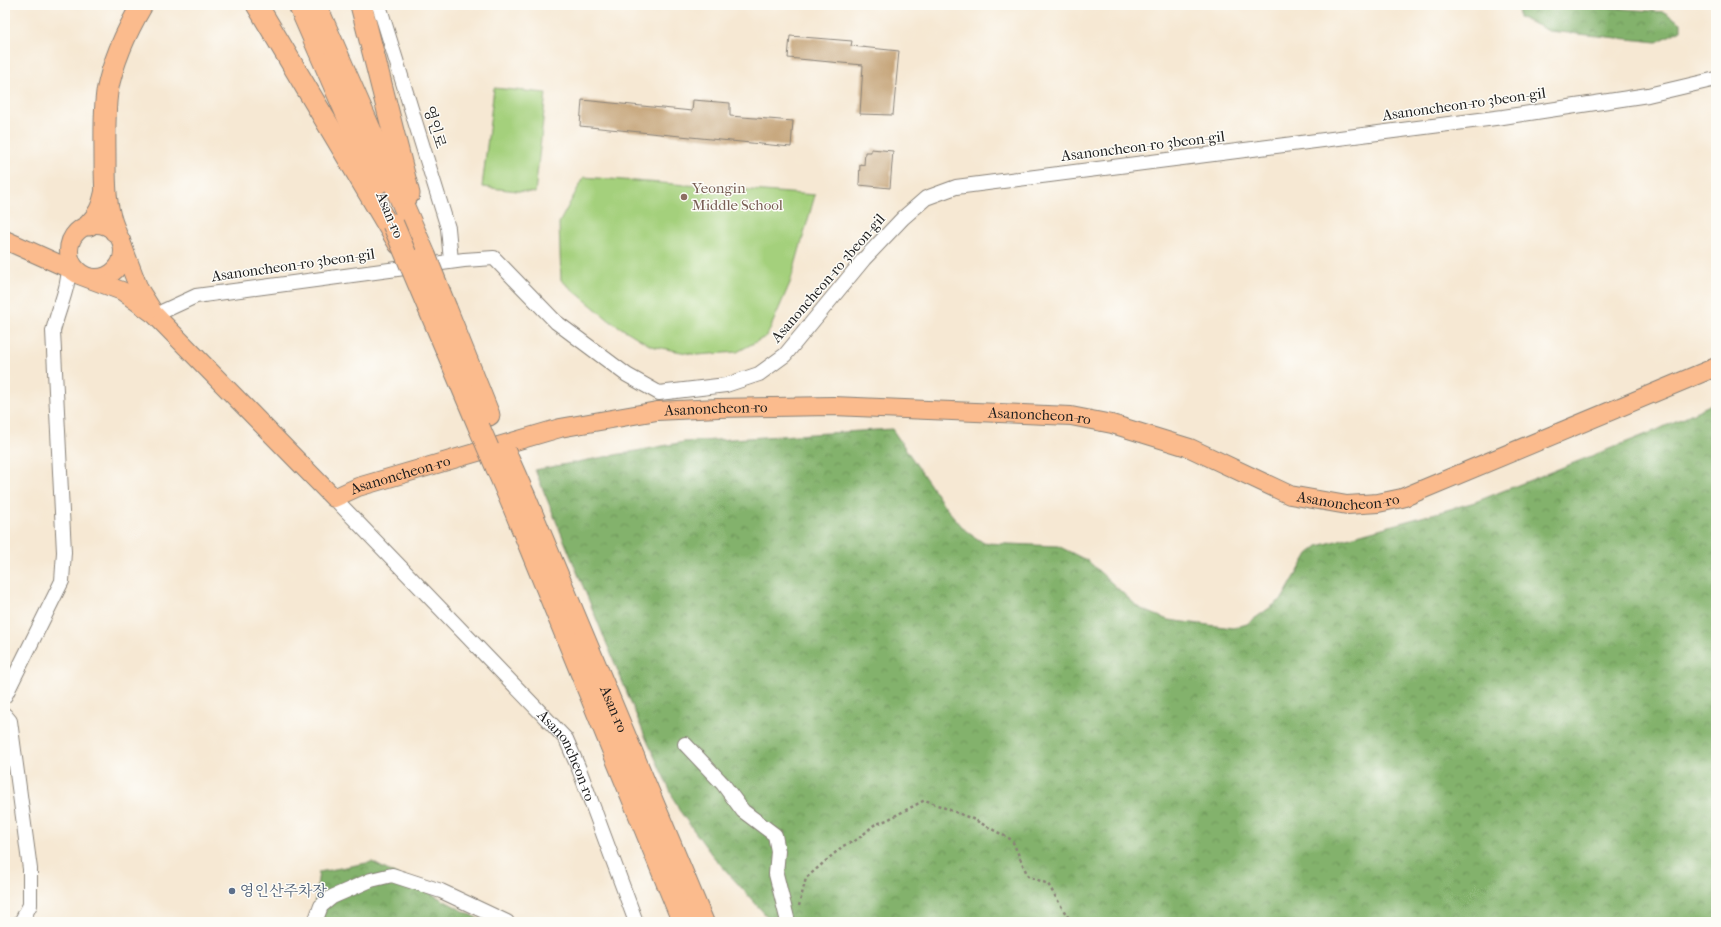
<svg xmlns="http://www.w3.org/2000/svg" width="1721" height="927" font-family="'IM FELL French Canon','Noto Serif KR',serif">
<defs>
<pattern id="forest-crowns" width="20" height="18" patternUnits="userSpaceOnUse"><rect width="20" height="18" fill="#83b26c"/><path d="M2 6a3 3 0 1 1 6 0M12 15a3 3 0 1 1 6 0" fill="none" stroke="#6a9058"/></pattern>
</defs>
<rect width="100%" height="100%" fill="#fdfcf7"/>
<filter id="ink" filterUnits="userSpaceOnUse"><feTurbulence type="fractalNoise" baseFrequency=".025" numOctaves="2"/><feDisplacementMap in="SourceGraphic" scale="8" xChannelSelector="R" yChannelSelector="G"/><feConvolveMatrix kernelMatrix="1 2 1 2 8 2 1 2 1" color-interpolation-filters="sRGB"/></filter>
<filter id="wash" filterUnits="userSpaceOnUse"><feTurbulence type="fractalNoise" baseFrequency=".012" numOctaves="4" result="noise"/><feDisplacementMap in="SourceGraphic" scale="16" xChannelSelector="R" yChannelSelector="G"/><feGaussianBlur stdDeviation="0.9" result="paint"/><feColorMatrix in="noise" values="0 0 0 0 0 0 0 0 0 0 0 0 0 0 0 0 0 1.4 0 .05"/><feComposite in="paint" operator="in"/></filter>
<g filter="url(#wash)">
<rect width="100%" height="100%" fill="#f6e8d3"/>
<path fill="#a4d07c" stroke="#60764c" d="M 494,88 L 546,93 L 535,193 L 482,187 Z
M 584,177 L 815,195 L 790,283 L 767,336 L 737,352 L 697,355 L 651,346 L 610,321 L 561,280 L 559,223 Z"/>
<path fill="url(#forest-crowns)" stroke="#506744" d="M 1518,5 L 1609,5 L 1611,8 L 1664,12 L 1681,23 L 1681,30 L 1657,42 L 1549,31 L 1519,17 Z
M 1716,402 L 1716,922 L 772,922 L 712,855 L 679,810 L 644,734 L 535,470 L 684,442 L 892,429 L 946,508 L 967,532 L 984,543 L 1058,546 L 1088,561 L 1139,608 L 1168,620 L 1233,628 L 1247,624 L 1282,599 L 1308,554 L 1318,546 L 1475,502 L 1657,430 Z
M 372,862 L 484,922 L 312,922 L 319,872 Z"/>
<g id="blocks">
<path fill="#c3a073" d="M 790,36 L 852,41 L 851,46 L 899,51 L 893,115 L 860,114 L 863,65 L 788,58 Z
M 582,100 L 692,111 L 693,100 L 730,103 L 730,116 L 793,121 L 791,147 L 580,126 Z
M 871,149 L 893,151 L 890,188 L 859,185 L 860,164 L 864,165 L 865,152 L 871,152 Z"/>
</g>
</g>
<g filter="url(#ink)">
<use href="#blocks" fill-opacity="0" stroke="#898278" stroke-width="1"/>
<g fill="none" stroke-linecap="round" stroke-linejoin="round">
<defs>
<g id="minor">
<path d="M 379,5 L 448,228 L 451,261"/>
<path d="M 155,315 L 196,296 L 464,260 L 494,258 L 556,322 L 627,375 L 659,393 L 726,385 L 759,374 L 785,355 L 864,259 L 903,218 L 926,198 L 956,187 L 1503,117 L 1648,95 L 1716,79"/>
<path id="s1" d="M 334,498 L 566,739 L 579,769 L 636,922"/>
<path d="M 5,696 L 62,581 L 64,552 L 53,331 C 59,306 70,287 69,261"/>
<path d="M 5,715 L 10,721 L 30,869 L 30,905 L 21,922"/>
<path d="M 685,744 L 723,784 L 743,811 L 775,835 L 778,851 L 776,874 L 788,922"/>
<path d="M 315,922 L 321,906 L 332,897 L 371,880 L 392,875 L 441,891 L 507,922"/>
</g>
<g id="major">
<circle cx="96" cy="251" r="27"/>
<path id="s2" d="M 5,240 L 70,269 L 79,275 L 122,291 L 155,315 L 334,498 L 358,487 L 560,428 L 657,411 L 718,408 L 833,406 L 1071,416 L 1112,424 L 1190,448 L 1290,495 L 1347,505 L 1378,503 L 1402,498 L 1716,367"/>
<path d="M 123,247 L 139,289 L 151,308"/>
</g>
<g id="highway">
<path d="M 257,5 L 399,244"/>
<path d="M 299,5 L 377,184"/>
<path d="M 316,5 L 425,255"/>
<path d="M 361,5 L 409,194"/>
<path d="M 89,225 C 99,215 102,207 105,194"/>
<path d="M 115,231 C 105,208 105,185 105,159 C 105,138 104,114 107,92 C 113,61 126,32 142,5"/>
<path d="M 446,308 L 489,415"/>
<path d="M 429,309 L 479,427"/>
<path id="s3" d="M 525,497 L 703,922"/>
<path d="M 513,506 L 683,922"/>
</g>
</defs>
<use href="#minor" stroke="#898278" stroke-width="16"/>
<use href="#major" stroke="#898278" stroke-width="20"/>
<use href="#highway" stroke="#898278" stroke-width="23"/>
<path stroke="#898278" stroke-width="2.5" stroke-dasharray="3 3" stroke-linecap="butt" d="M 799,906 L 806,878 L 843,846 L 858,839 L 874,825 L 887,820 L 925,800 L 975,820 L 1012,840 L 1028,876 L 1048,884 L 1067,916 L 1076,922"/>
<use href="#minor" stroke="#fff" stroke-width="14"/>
<use href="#major" stroke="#fbbb8d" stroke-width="18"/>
<use href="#highway" stroke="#fbbb8d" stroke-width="21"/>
<defs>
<path id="highway-bridge" d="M 393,224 L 429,309
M 425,255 L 446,308
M 479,427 L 513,506
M 505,452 L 525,497"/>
</defs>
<use href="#highway-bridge" stroke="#898278" stroke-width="23" stroke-linecap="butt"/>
<use href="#highway-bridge" stroke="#fbbb8d" stroke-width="21"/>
</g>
</g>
<circle fill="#8d6e63" stroke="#fdfcf7" stroke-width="1.5" cx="684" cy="197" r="4"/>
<circle fill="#5c6f8a" stroke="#fdfcf7" stroke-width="1.5" cx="232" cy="891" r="4"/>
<g text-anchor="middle" stroke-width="3" stroke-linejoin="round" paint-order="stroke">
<g font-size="15" fill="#1c1c1c" stroke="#fdfcf7">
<text transform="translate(1464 104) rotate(-8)" y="5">Asanoncheon-ro 3beon-gil</text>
<text transform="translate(435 127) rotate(73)" y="5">영인로</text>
<text transform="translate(1143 146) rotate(-7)" y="5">Asanoncheon-ro 3beon-gil</text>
<text transform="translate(390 215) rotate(67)" y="5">Asan-ro</text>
<text transform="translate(293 265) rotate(-8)" y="5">Asanoncheon-ro 3beon-gil</text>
<text transform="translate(828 278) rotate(-49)" y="5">Asanoncheon-ro 3beon-gil</text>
<text dy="5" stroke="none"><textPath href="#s2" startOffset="819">Asanoncheon-ro</textPath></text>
<text dy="5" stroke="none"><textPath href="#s2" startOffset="1143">Asanoncheon-ro</textPath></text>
<text dy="5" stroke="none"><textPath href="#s2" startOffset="495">Asanoncheon-ro</textPath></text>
<text dy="5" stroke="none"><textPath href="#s2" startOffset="1467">Asanoncheon-ro</textPath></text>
<text dy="5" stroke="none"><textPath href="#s3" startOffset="230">Asan-ro</textPath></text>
<text dy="5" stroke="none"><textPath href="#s1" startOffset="349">Asanoncheon-ro</textPath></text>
</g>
<g font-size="15" fill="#785e54" stroke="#fdfcf7" text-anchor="start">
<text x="692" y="193">Yeongin<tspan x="692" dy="17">Middle School</tspan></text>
</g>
<g font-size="15" fill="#4e5e75" stroke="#fdfcf7" text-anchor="start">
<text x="240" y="896">영인산주차장</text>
</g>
</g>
<rect width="1721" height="927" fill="none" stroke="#fdfcf7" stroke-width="20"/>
</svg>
